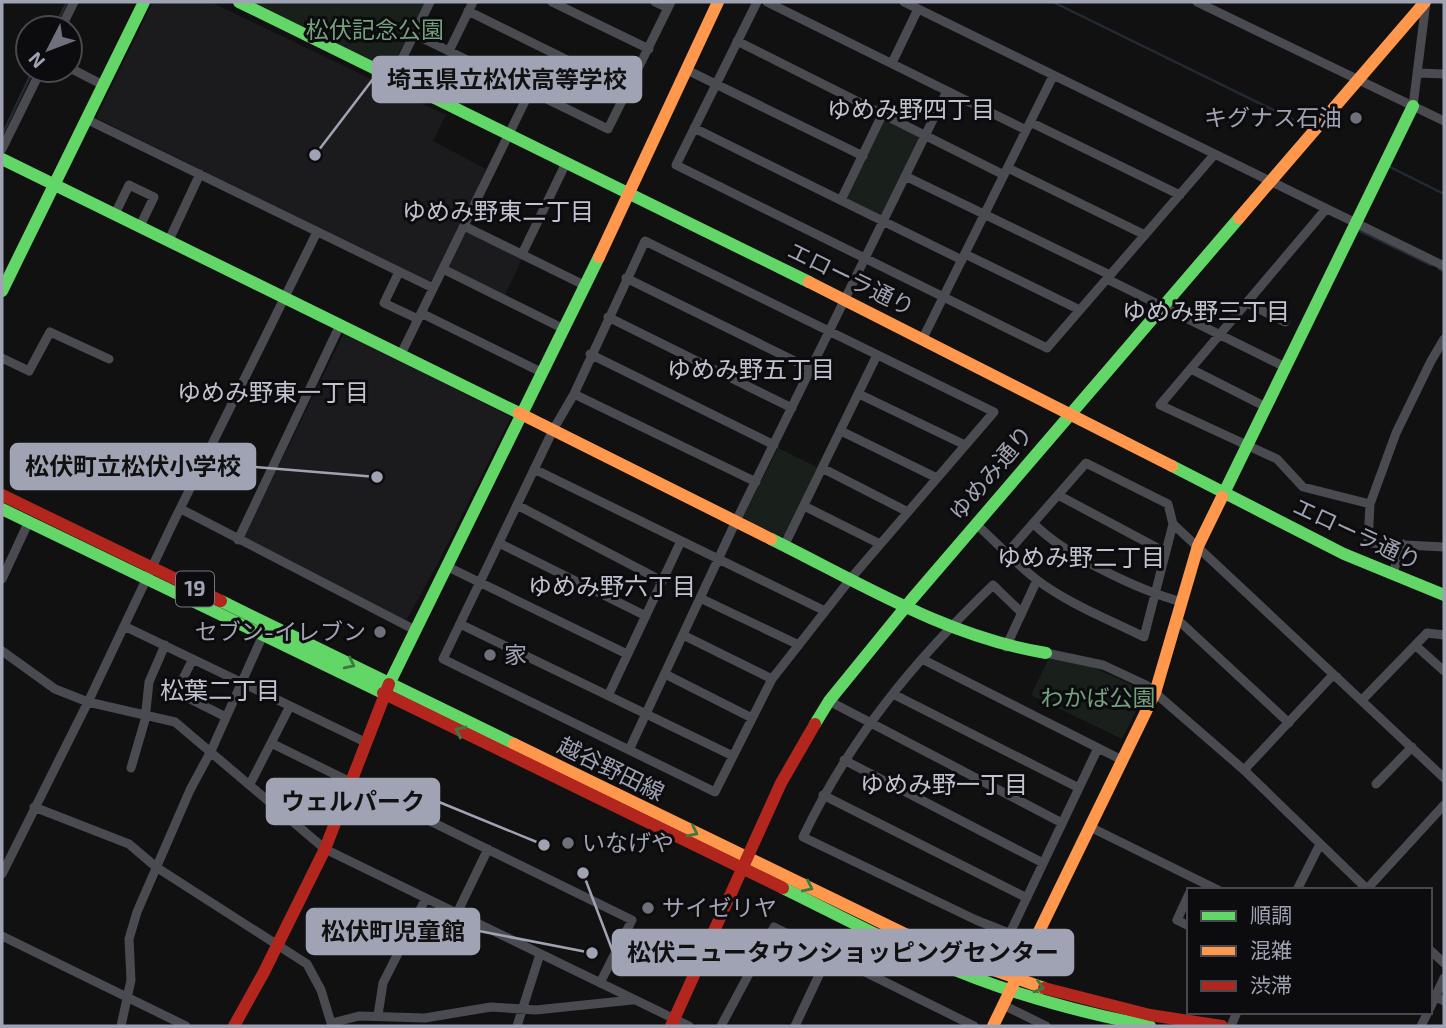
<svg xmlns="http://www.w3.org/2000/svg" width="1446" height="1028" font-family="'Exo 2','Noto Sans JP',sans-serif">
<rect width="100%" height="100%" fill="#111"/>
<path fill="#1b1b1d" d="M 153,2 L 211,2 L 446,115 L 433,141 L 486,169 L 434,280 L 428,281 L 96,118 Z
M 467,231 L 522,259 L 505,295 L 450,268 L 448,265 Z
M 344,333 L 511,417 L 439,561 L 406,621 L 244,537 Z"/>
<path fill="#19201b" d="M 250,2 L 426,2 L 390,70 Z
M 884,118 L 921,136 L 883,217 L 845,199 Z
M 778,448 L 817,467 L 785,536 L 780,536 L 746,520 L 744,516 Z
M 1049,658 L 1088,665 L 1146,691 L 1122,739 L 1031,695 Z"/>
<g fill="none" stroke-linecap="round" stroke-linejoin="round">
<path stroke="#242a33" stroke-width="2.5" d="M 1053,2 L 1302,124
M 54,28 L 67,2
M 2,135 L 33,70
M 1388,166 L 1444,194
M 1358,230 L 1431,265
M 1439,269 L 1444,272"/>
<path stroke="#4a4b51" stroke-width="9" d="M 552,2 L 649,49
M 655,2 L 668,8
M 757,2 L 676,165 L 1047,348 L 1214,155
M 767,2 L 1026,130
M 904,2 L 1444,266
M 1197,2 L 1444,121
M 468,11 L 628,90
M 61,28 L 74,2
M 414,34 L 608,129 L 671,2
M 737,41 L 1004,175
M 449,51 L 473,2
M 892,63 L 918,9
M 70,68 L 103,85
M 687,70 L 863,156
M 1419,73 L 1444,74
M 393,77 L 430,2
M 1413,106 L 1426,2
M 86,119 L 433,288
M 1030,122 L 1180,195
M 694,128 L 962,260
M 2,149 L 41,70
M 1008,168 L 1145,235
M 905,176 L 1110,275
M 841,200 L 883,113
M 1326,209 L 1160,405 L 1277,459 L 1303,487 L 1370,504
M 115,214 L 129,185 L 154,197 L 140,226
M 464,226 L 584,285
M 169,240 L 200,174
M 645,241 L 994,412 L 852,577 L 772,679 L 715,792 L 443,659 L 553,430 L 574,394 Z
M 522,254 L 566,163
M 965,254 L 1080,310
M 443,269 L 562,328
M 399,272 L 384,303 L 418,319
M 626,278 L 811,369
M 1107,279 L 1285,367
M 1247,303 L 1285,322
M 421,313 L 541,372
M 608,317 L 792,408
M 923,338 L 1053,76
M 1444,339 L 1431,361 L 1396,433 L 1370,504 L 1368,543 L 1444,547
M 401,354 L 530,91
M 590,354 L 774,445
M 2,358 L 29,371 L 50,332 L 109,359
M 1191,369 L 1266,407
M 574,394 L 756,482
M 859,394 L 965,445
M 841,431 L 937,478
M 822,468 L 908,512
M 534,469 L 825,611
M 1058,495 L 1165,552
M 517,505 L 662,581
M 804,506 L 880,544
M 181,509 L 415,630
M 1033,523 C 1064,555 1138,590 1182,602
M 976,524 C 996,542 1015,563 1037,580 C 1069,604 1108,619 1144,637 L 1173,524 L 1168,504 L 1086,463 L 1007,553
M 1173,524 L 1444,778
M 238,540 L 340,325
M 499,543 L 646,616
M 785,544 L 877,355
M 446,566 L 627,654
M 1392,575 L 1403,544
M 2,579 L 29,521
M 700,598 L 799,645
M 1022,613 L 993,585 C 914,661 850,738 803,837 L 976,920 L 1034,943
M 1177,619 L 1289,723
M 460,624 L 733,756
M 124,626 L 365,742
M 683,635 L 772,679
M 1415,645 L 1444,671
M 1006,647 L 1037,580
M 2,651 L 55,689 L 88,702 L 175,722 L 325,849 L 689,1026
M 1046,653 L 1103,665 L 1146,685 L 1244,770 L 1368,890
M 193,659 L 176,692 L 226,717
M 922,659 L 1122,760
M 665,674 L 752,718
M 893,694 L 1079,788
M 608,696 L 681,541
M 1362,700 L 1427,633 L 1444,635
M 829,701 L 1062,823
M 271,743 L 632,920 L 600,983
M 629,750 L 736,521 L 947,91
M 844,760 L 1043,863
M 131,768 L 145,720 L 149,682 L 165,645
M 1244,770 L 1331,677 L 1337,677
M 250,784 L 290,706
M 1376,784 L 1412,747
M 823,795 L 1027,898
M 34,807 L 129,844 L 156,867 L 307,964 L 321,990 L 332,1026
M 1090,827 L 1218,890
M 2,874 L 88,702 L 173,523 L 317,232
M 1367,889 L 1444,805
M 1297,890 L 1320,844
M 1189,894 L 1177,920 L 1189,926
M 457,913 L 488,849
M 1010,933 L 1098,748
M 2,936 L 186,1026
M 1430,950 L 1444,963
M 1430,994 L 1444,1001
M 1003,1005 L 1046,1026
M 1430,1008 L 1444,978
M 378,1015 L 383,983 L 426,898
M 332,1023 L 359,1016 L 425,1018 L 491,1007 L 536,1010 L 632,1000
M 121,1026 L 131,980 L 129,939 L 137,912 L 190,790 L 211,751 L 263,635
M 517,1026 L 540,954
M 721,1026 L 774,927 L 974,1026
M 795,1026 L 828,956
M 1231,1026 L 1237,1012
M 1421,1026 L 1428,1012"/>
<path stroke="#63d668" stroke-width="12" d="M 239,2 L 809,282
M 2,159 L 519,413
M 2,291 L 144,2
M 1172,466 L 1344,554 L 1444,595
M 1222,497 L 1413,106
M 2,509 L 383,693
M 771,539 C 860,583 947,637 1046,653
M 221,601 L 514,744
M 389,684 L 599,257
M 815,724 L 829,701 L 912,599 L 1239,218
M 783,888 C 834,913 884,940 936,962 C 1004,992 1077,1012 1150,1026"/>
<path stroke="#ff974d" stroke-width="12" d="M 1239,218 L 1425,2
M 599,257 L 718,2
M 809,282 L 1172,466
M 519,413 L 771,539
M 514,744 L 940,951 L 1044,988
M 993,1026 L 1155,693 L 1198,546 L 1222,497"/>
<path stroke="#b3261e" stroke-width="12" d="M 2,495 L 221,601
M 383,693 L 783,888
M 1044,988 L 1150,1015 L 1222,1026
M 234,1026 L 264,972 L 325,849 L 389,684
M 671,1026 L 781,783 L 815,724"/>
</g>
<defs><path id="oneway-chevron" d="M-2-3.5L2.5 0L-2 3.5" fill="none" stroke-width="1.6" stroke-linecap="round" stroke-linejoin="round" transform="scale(1.75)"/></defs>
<g stroke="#3c7b3f">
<use href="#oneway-chevron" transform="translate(350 664) rotate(26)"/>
<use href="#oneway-chevron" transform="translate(460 731) rotate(-154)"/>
<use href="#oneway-chevron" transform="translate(693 832) rotate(26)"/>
<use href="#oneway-chevron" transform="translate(808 887) rotate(26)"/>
<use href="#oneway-chevron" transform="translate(1039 987) rotate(17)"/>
</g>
<g fill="#6e707b" stroke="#0c0b0d" stroke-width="2.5">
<circle cx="1356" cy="118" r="7"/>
<circle cx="380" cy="632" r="7"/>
<circle cx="490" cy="655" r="7"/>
<circle cx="568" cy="843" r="7"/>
<circle cx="648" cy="908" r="7"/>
</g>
<g text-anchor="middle" stroke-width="6" stroke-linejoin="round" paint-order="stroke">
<rect fill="#0c0b0d" stroke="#747582" stroke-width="2" x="176" y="571.5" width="38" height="35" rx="5"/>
<g font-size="21" font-weight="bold" fill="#a0a3b4">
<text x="195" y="596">19</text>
</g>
<g font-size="23" fill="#75a17f" stroke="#0c0b0d">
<text x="375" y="38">松伏記念公園</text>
<text x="1098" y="706">わかば公園</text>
</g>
<g font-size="23" fill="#a0a3b4" stroke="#0c0b0d" text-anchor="start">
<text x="1342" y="126" text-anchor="end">キグナス石油</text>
<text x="366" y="640" text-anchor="end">セブン-イレブン</text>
<text x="504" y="663">家</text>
<text x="582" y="851">いなげや</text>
<text x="662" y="916">サイゼリヤ</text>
</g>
<g font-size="23" fill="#a0a3b4" stroke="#0c0b0d">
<text transform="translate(851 279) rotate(26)" y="8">エローラ通り</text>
<text transform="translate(991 473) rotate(-50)" y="8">ゆめみ通り</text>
<text transform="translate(1357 534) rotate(25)" y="8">エローラ通り</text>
<text transform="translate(611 769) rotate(26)" y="8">越谷野田線</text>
</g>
<g font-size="24" fill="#c2c3d0" stroke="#0c0b0d">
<text x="911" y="118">ゆめみ野四丁目</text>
<text x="498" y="220">ゆめみ野東二丁目</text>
<text x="1206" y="320">ゆめみ野三丁目</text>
<text x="751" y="378">ゆめみ野五丁目</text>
<text x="273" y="401">ゆめみ野東一丁目</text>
<text x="1081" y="566">ゆめみ野二丁目</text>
<text x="612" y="595">ゆめみ野六丁目</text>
<text x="220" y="699">松葉二丁目</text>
<text x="944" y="793">ゆめみ野一丁目</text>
</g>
</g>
<path fill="none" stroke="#a0a3b4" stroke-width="2.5" d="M315 155L373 79M377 477L255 467M544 845L439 802M592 953L479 931M583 873L613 952"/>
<g fill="#a0a3b4" stroke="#0c0b0d" stroke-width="2.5">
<circle cx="315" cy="155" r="7"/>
<circle cx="377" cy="477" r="7"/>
<circle cx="544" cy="845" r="7"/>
<circle cx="592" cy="953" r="7"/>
<circle cx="583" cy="873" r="7"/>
</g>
<g fill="#a0a3b4" stroke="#a0a3b4" stroke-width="2.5">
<rect x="373" y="57" width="268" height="45" rx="7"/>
<rect x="11" y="444" width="244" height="45" rx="7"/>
<rect x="267" y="779" width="172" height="45" rx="7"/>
<rect x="307" y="909" width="172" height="45" rx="7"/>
<rect x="613" y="930" width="460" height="45" rx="7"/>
</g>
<g font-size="24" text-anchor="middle" font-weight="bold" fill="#111">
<text x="507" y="88">埼玉県立松伏高等学校</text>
<text x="133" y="475">松伏町立松伏小学校</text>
<text x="353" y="810">ウェルパーク</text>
<text x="393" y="940">松伏町児童館</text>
<text x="843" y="961">松伏ニュータウンショッピングセンター</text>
</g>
<rect width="1446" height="1028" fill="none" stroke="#a0a3b4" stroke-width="7"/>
<rect x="1187" y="888" width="245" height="126" fill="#0c0b0d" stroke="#474850" stroke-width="2"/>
<rect x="1201" y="911" width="35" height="10" fill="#63d668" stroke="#474850" stroke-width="2"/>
<text x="1250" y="923" font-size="21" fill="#a0a3b4">順調</text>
<rect x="1201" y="946" width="35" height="10" fill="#ff974d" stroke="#474850" stroke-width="2"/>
<text x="1250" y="958" font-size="21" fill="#a0a3b4">混雑</text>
<rect x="1201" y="981" width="35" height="10" fill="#b3261e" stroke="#474850" stroke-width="2"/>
<text x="1250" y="993" font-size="21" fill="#a0a3b4">渋滞</text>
<g transform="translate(49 49) rotate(228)"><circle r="33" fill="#0c0b0d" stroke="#474850" stroke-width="2"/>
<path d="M0-5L12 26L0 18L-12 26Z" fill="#6e707b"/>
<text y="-10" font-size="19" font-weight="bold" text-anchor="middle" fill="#a0a3b4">N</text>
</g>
</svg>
